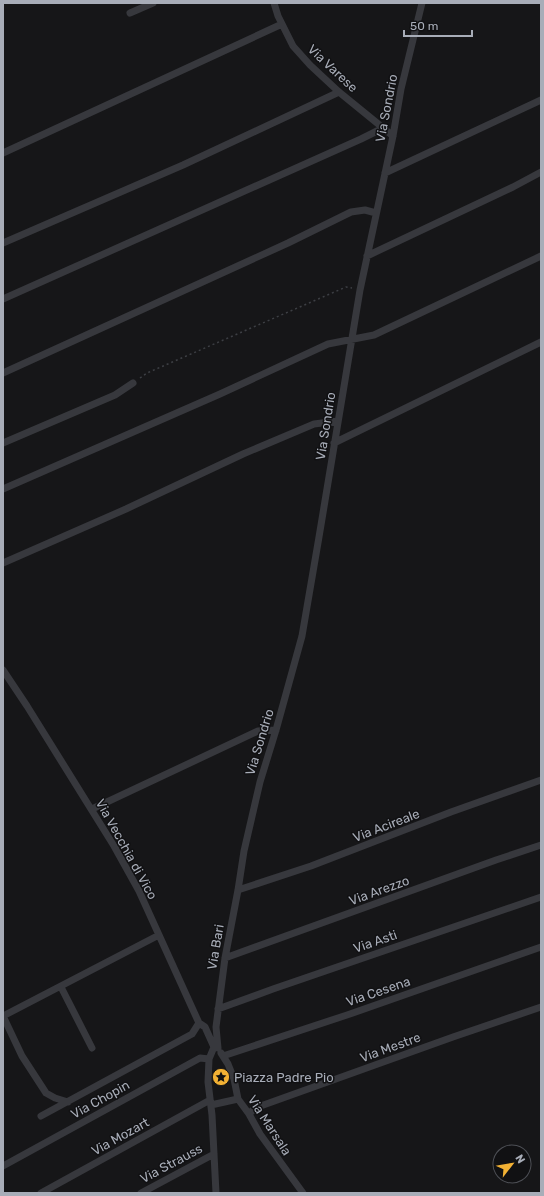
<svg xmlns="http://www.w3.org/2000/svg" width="544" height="1196" font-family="Rubik,sans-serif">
<rect width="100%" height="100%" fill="#161618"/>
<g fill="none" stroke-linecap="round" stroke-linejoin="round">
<path stroke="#3d3f44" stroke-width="1.5" stroke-dasharray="2 3" stroke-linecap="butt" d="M 140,378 L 147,373 L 346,287 L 352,288"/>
<path stroke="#37383d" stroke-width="7" d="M 274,3 L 278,16 L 293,46 L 310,65 L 339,92 L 393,136
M 130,13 L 153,3
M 3,153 L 282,24
M 385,173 L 541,100
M 3,243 L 183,165 L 339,92
M 367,256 L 513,187 L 541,172
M 3,299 L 361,139 L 383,128
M 3,373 L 288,243 L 351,212 L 365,210 L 376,213
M 3,443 L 115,395 L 133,383
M 334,443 L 541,342
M 3,489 L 220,394 L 328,344 L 374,335 L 541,256
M 3,563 L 126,509 L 243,454 L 314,424 L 338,421
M 3,670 L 27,706 L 114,846 L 139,891 L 199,1023 L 205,1027 L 214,1047
M 92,809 L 258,731 L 276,730
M 238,890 L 311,866 L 451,812 L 541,780
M 225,958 L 496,860 L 541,845
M 61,987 L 92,1048
M 218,1009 L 273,989 L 541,897
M 3,1016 L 159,935
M 3,1016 L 22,1056 L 46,1093 L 55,1098 L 68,1102
M 214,1047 L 209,1059 L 208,1082 L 212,1115 L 216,1193
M 218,1048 L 216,1027 L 225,958 L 238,890 L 244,851 L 260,782 L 276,730 L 302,636 L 319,537 L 360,290 L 393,136 L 401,89 L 422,3
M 221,1053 L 228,1064 L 234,1079 L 238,1099 L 249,1114 L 260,1134 L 303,1193
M 223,1056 L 347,1015 L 541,947
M 211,1105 L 238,1099
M 249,1114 L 255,1108 L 453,1037 L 541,1007
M 41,1116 L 192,1034 L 199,1023
M 3,1166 L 200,1058 L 209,1059
M 41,1193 L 210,1100
M 141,1193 L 214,1154"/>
</g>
<defs>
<symbol id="sight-disc" viewBox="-11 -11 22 22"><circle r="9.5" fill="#f2b134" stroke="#111113"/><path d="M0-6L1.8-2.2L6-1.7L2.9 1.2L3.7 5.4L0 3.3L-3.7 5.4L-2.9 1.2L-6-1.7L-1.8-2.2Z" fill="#111"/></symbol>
</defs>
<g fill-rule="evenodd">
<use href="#sight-disc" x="211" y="1067" width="20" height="20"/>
</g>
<g text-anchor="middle" stroke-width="3" stroke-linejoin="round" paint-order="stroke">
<g font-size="13" fill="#a8adb8" stroke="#111113">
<text transform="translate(333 68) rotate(43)" y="5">Via Varese</text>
<text transform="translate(386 108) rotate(-79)" y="5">Via Sondrio</text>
<text transform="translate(325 426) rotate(-81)" y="5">Via Sondrio</text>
<text transform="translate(259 742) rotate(-73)" y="5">Via Sondrio</text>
<text transform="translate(386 825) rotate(-21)" y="5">Via Acireale</text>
<text transform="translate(127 849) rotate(61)" y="5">Via Vecchia di Vico</text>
<text transform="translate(379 890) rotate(-20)" y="5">Via Arezzo</text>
<text transform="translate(375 941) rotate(-19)" y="5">Via Asti</text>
<text transform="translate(215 947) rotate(-80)" y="5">Via Bari</text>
<text transform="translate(378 991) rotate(-19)" y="5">Via Cesena</text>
<text transform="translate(390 1047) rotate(-20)" y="5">Via Mestre</text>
<text transform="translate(100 1099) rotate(-29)" y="5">Via Chopin</text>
<text transform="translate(270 1125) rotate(57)" y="5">Via Marsala</text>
<text transform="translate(120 1136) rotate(-29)" y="5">Via Mozart</text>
<text transform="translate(171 1163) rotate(-28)" y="5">Via Strauss</text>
</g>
<g font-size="13" fill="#a8adb8" stroke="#111113" text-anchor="start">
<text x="234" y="1082">Piazza Padre Pio</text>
</g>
</g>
<rect width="544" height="1196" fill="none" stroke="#a8adb8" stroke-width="8"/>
<g transform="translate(512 1164) rotate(59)"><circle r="19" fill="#111113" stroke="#4d4f55"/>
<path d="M0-3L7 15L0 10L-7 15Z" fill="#f2b134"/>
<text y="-6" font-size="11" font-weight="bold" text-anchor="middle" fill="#a8adb8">N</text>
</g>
<path d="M404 30v6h68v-6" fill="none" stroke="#a8adb8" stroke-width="2"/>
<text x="410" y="30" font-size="12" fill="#a8adb8" stroke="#111113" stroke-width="3" paint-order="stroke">50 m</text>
</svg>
